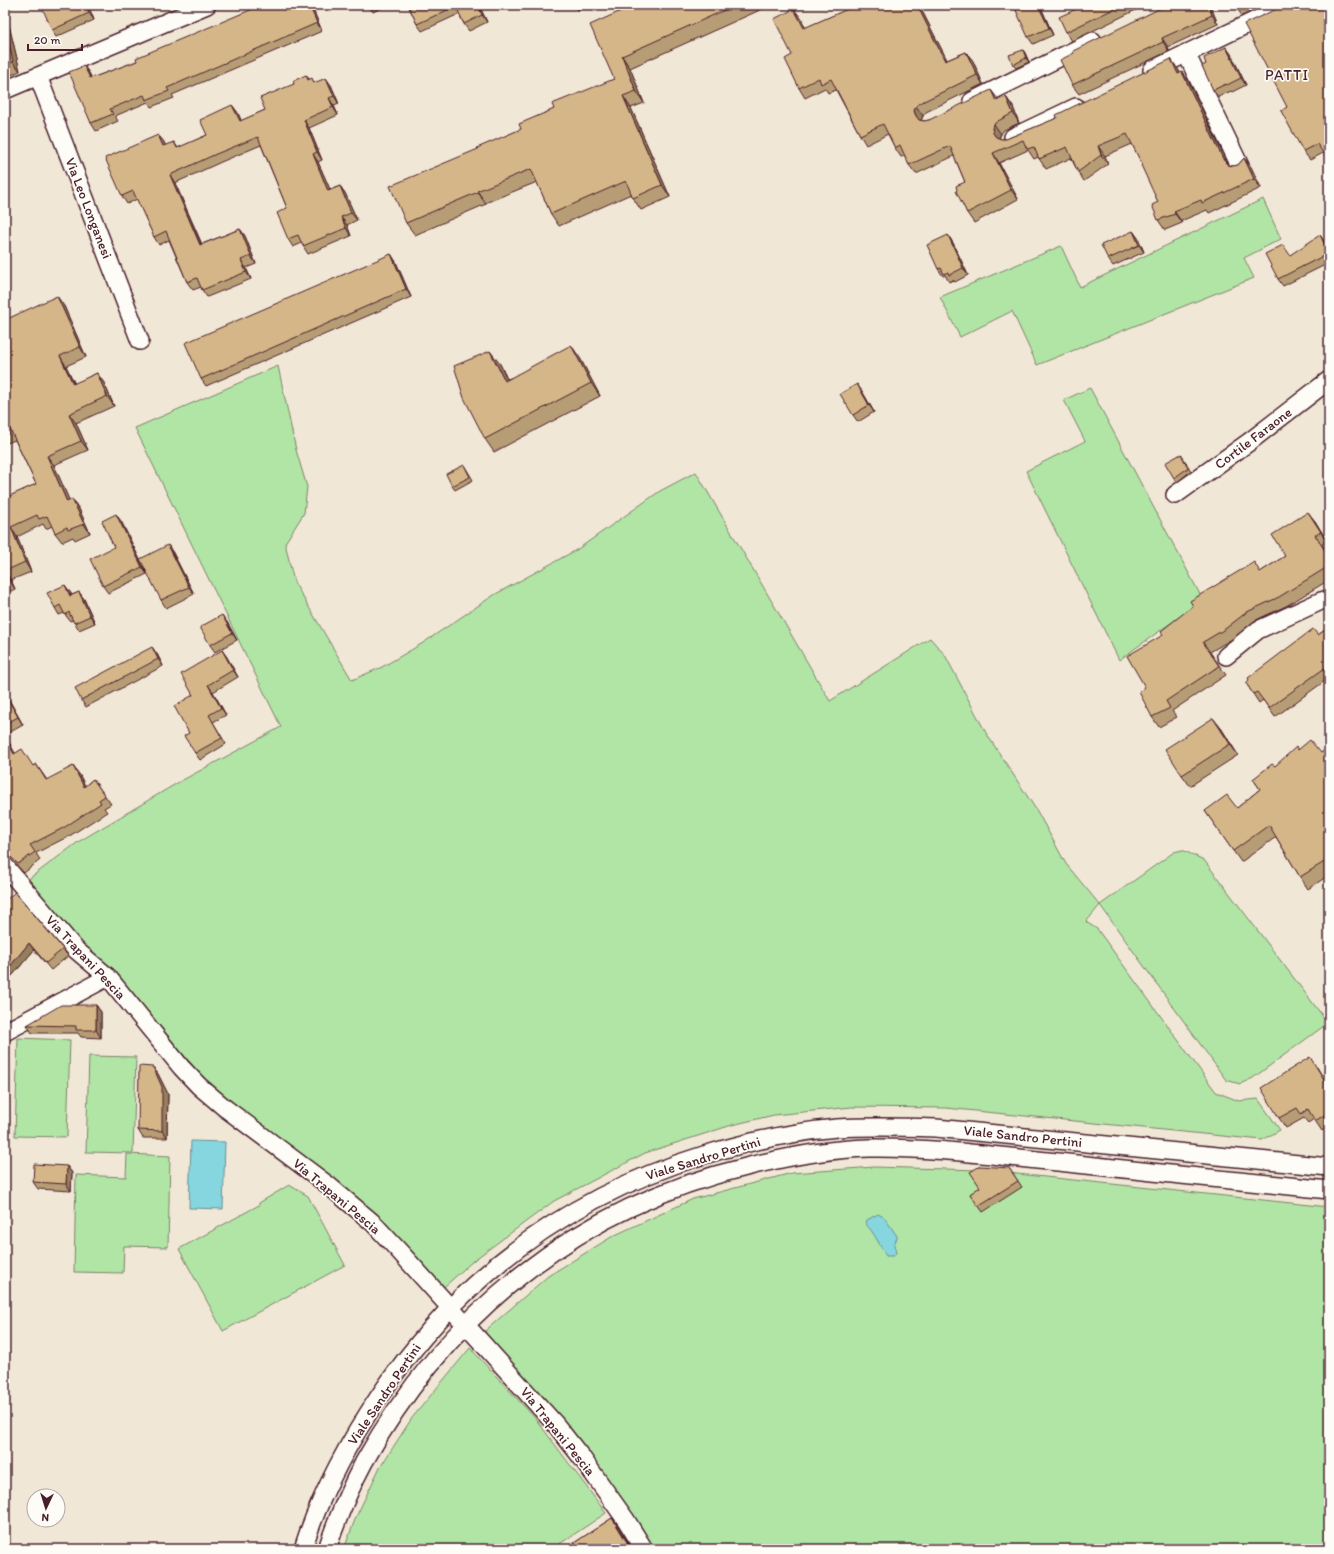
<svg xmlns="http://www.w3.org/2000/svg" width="1334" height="1554" font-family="Itim,sans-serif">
<rect width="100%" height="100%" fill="#f1e7d6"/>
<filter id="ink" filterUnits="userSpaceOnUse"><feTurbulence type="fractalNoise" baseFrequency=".025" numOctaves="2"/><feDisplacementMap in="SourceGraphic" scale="8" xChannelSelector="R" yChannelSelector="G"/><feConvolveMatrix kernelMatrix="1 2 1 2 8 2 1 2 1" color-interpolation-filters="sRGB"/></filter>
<g filter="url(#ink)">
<path fill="#b0e5a6" stroke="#7d8268" d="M 1263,199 L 1281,239 L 1244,258 L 1254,278 L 1037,365 L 1012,311 L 960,337 L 940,297 L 1061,246 L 1080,287 Z
M 278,366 L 296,450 L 307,487 L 304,513 L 285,543 L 294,582 L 352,680 L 382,667 L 423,643 L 494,595 L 578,549 L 660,491 L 696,472 L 830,701 L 930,638 L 945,655 L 986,733 L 1037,811 L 1066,864 L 1100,905 L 1174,852 L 1182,850 L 1204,860 L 1328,1023 L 1253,1078 L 1240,1084 L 1226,1080 L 1100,905 L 1086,922 L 1097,929 L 1216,1092 L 1239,1101 L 1258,1099 L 1280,1130 L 1262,1140 L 946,1108 L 852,1107 L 774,1115 L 732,1125 L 645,1153 L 554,1201 L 474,1260 L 444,1287 L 406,1245 L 361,1201 L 232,1103 L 201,1076 L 115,971 L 80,942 L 26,881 L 78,842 L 179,782 L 281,727 L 135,428 Z
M 1090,388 L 1203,600 L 1119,660 L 1026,471 L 1085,441 L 1064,400 Z
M 18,1038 L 70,1040 L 67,1137 L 15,1136 Z
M 89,1056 L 136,1057 L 133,1153 L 86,1152 Z
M 127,1154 L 170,1156 L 168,1247 L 124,1246 L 123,1273 L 74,1272 L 76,1175 L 126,1177 Z
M 874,1167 L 979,1170 L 1329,1207 L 1329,1549 L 654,1549 L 619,1495 L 562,1421 L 486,1335 L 485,1331 L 548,1276 L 613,1236 L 693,1199 L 792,1173 Z
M 289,1185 L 308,1196 L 345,1265 L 223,1331 L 179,1249 L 259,1205 L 259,1203 Z
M 470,1348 L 535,1418 L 606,1513 L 552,1549 L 344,1549 L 356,1517 L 379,1469 L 412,1418 Z"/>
<path fill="#85d6de" stroke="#6d8d96" d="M 191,1141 L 225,1142 L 223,1209 L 189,1208 Z
M 878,1214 L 884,1217 L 897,1236 L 897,1238 L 894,1244 L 896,1253 L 893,1256 L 886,1256 C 880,1246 875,1234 866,1224 L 867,1220 Z"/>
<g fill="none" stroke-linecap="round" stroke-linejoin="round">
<defs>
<path id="minor" d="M 1186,53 L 1240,166
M 1152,70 L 1287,5
M 38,76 L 140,341
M 5,90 L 207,5
M 972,101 L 1093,41
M 1013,137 L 1076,107
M 1175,495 L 1249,442 L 1329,380
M 1226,656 L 1258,630 L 1321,601 L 1329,599
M 5,866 L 76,950 L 108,977 L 181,1067 L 199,1086 L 225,1108 L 328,1185 L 372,1222 L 400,1252 L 556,1425 L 582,1458 L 626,1520 L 644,1549
M 5,1032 L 108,977
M 303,1549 C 320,1494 348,1443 380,1395 C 460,1276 567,1197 704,1155 C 747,1142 792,1132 837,1128 C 870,1126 903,1127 936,1128 L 1329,1167
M 327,1549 C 337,1519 349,1490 364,1462 C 448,1312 578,1207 746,1167 C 786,1157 828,1149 869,1148 C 932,1147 995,1156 1058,1162 C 1148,1172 1239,1181 1329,1190"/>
</defs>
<use href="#minor" stroke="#4a1f2b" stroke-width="20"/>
<use href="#minor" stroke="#fdfcf7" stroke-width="17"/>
</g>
<path fill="#b79d75" stroke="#4a1f2b" d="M 88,5 L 94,20 L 56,37 L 52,30 Z
M 262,5 L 311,5 L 322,31 L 172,95 L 174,98 L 151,107 L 148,102 L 115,116 L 118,121 L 96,131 L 91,123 L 84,66 L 89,73 L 92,78 L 97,76 L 137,61 Z
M 368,5 L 386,5 L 386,6 L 373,12 Z
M 408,5 L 479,5 L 487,22 L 469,31 L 464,24 L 459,14 L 422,31 L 417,24 Z
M 575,5 L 589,5 L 578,10 Z
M 634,5 L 769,5 L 769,6 L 630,68 L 644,103 L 631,108 L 670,197 L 641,210 L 633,198 L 631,194 L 559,226 L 551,214 L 537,182 L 485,203 L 486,204 L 415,235 L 406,223 L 478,149 L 521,129 L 554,109 L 614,79 Z
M 857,5 L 919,5 L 947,60 L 966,52 L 973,61 L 983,84 L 926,112 L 923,116 L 921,120 L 924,121 L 929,120 L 998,100 L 1006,97 L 1013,107 L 1019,123 L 1004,130 L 1001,134 L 999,139 L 1006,139 L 1178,69 L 1180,73 L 1189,82 L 1228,165 L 1233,166 L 1238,165 L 1244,158 L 1251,167 L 1261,188 L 1209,213 L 1207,210 L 1181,221 L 1182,223 L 1165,230 L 1158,220 L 1158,202 L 1142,164 L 1132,144 L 1105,156 L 1108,164 L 1084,181 L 1078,172 L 1071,158 L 1046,169 L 1038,157 L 1034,159 L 1028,150 L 999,163 L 1018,199 L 974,223 L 967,213 L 957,190 L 965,182 L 954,156 L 916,174 L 909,165 L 905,156 L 901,157 L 895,148 L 888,134 L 866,145 L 860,135 L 836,90 L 828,93 L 825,88 L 805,98 L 799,88 L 792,55 L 801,18 L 805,28 Z
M 1040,5 L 1053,35 L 1033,44 L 1028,37 Z
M 1085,5 L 1146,5 L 1072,41 L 1066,32 Z
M 1210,5 L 1218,24 L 1168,47 L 1169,51 L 1079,94 L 1072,85 Z
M 1235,5 L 1264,5 L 1242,16 Z
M 1285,5 L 1323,153 L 1310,160 L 1303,151 L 1287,107 Z
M 5,9 L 20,71 L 5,78 Z
M 1226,47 L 1231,54 L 1246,85 L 1232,92 L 1231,91 L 1218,97 L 1213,90 L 1206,64 Z
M 1023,50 L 1025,53 L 1029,62 L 1016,68 L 1013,65 Z
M 306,75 L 309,79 L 315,82 L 331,85 L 339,104 L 334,106 L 338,115 L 309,128 L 322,160 L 318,162 L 330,190 L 340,186 L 345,193 L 357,220 L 347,225 L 351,236 L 308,254 L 303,246 L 302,243 L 293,247 L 288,239 L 287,208 L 261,145 L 221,162 L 175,183 L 202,244 L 240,229 L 245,236 L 256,264 L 246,268 L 251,279 L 207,297 L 202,290 L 201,287 L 193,290 L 187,282 L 169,240 L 159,245 L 154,237 L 137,199 L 127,204 L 122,196 L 158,135 L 164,142 L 165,146 L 174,142 L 178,148 L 207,135 L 232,105 L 238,113 L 241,121 L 265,110 L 294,84 Z
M 1133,231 L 1138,238 L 1144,252 L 1113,266 L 1108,259 Z
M 948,235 L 953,243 L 968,275 L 955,282 L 953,280 L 949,282 L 945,275 L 943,276 L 938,269 Z
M 1325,242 L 1329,250 L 1329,263 L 1283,286 L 1278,279 L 1290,255 Z
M 391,254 L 396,262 L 411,297 L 206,386 L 201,379 Z
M 64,306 L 86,357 L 66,366 L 75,384 L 97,373 L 104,383 L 114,406 L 76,423 L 88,450 L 54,465 L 69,501 L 72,499 L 79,509 L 90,533 L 75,540 L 73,537 L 62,542 L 55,533 L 52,526 L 46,529 L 43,524 L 17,537 L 31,572 L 11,580 L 15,589 L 5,594 L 5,497 L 6,498 L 36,484 L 15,440 L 5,444 L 5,320 Z
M 580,358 L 600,396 L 494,452 L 485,439 L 500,364 L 507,379 Z
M 862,391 L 874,412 L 858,422 L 853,415 Z
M 1181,454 L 1191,471 L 1177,482 L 1174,478 Z
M 464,465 L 473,480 L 455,490 L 452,486 Z
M 121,521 L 147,574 L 108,593 L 103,586 L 114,547 Z
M 1315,521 L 1327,541 L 1322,544 L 1329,555 L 1329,580 L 1286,606 L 1254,621 L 1232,639 L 1210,652 L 1226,675 L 1172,711 L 1177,717 L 1159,727 L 1152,717 L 1145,687 L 1163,635 L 1285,556 Z
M 168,545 L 173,553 L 194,594 L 166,608 L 161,600 Z
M 70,592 L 72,595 L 79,592 L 84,599 L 95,623 L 79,630 L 73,620 L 70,621 L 64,613 L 59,615 L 55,608 Z
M 227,622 L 237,640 L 215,652 L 210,645 Z
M 1329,627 L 1329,678 L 1275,717 L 1263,700 L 1259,703 L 1246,683 L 1318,635 Z
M 222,650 L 238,677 L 213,692 L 226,715 L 213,722 L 226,744 L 200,760 L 195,753 L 189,733 L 193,695 Z
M 157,654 L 163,666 L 86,707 L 81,700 Z
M 5,693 L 8,698 L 23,725 L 5,735 Z
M 1221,728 L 1238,755 L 1190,786 L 1182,775 Z
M 5,735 L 15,754 L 33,766 L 36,764 L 47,780 L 79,774 L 85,786 L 93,779 L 111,804 L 104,808 L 107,812 L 71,835 L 36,853 L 40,860 L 24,873 L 9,857 L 5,856 Z
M 1329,747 L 1329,875 L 1308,889 L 1300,877 L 1276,837 L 1241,862 L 1205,811 L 1237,808 L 1260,789 L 1253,779 L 1275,766 L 1298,750 L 1321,753 Z
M 5,881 L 8,885 L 5,886 Z
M 5,901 L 63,949 L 68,956 L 51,970 L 34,950 L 11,977 L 9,974 L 5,977 L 5,942 L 7,941 L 5,938 Z
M 96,1005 L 101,1012 L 101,1038 L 81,1037 L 78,1033 L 32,1033 L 27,1025 Z
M 153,1067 L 158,1074 L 168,1094 L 167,1138 L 143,1138 L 138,1130 Z
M 1317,1067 L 1327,1084 L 1329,1083 L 1329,1126 L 1322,1131 L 1314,1119 L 1308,1123 L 1304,1118 L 1286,1128 L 1279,1118 Z
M 67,1166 L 72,1173 L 71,1191 L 38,1189 L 33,1182 Z
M 1009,1168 L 1022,1187 L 983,1212 L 970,1194 Z
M 612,1518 L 632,1549 L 565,1549 Z"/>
<path fill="#957f5f" stroke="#4a1f2b" d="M 86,5 L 88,5 L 94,20 L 89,13 Z
M 309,5 L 311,5 L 322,31 L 317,23 Z
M 478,5 L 479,5 L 487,22 L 482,15 Z
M 917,5 L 919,5 L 952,70 L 945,61 Z
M 1038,5 L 1040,5 L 1053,35 L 1049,28 Z
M 1208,5 L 1210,5 L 1218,24 L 1212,15 Z
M 5,9 L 20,71 L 13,62 L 5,27 Z
M 794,9 L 801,18 L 810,38 L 804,28 Z
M 1162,38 L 1168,47 L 1169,51 L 1163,42 Z
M 1226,47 L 1231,54 L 1246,85 L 1241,78 Z
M 1023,50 L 1025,53 L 1029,62 L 1026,58 Z
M 966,52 L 973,61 L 983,84 L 977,75 Z
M 622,56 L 630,68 L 644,103 L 636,91 Z
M 1171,59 L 1178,69 L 1185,84 L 1178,74 Z
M 84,66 L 89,73 L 95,86 L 90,78 Z
M 1182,72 L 1189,82 L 1231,171 L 1224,161 Z
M 326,78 L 331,85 L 339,104 L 334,96 Z
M 991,90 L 998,99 L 1003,111 L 996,101 Z
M 623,96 L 631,108 L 670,197 L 662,185 Z
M 1006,97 L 1013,107 L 1019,123 L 1013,113 Z
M 329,98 L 334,106 L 338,115 L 333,107 Z
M 232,105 L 238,113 L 245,129 L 240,121 Z
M 916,106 L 923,116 L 921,121 L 922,126 L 916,116 L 914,111 Z
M 304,120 L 309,128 L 322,160 L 317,152 Z
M 994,124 L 1001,134 L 999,138 L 1000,143 L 993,133 L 992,128 Z
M 158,135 L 164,142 L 169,154 L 163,146 Z
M 1098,146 L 1105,156 L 1108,164 L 1101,155 Z
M 993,153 L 999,163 L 1018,199 L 1011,190 Z
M 313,154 L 318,162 L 334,198 L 328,191 Z
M 1244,158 L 1251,167 L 1261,188 L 1254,179 Z
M 170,175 L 175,183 L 205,253 L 200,245 Z
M 340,186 L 345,193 L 357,220 L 351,213 Z
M 477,191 L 485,203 L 486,204 L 478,192 Z
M 1174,211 L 1181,221 L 1182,223 L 1175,214 Z
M 341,217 L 347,225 L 351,236 L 346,228 Z
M 240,229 L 245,236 L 256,264 L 251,256 Z
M 1133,231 L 1138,238 L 1144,252 L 1139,245 Z
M 948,235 L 953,243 L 968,275 L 963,268 Z
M 1320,235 L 1325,242 L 1329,250 L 1329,253 Z
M 391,254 L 396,262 L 411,297 L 406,289 Z
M 241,260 L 246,268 L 251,279 L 246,272 Z
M 57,296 L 64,306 L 86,357 L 80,347 Z
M 571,345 L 580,358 L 600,396 L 591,383 Z
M 490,351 L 500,364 L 514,394 L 505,381 Z
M 60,356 L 66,366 L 79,394 L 73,384 Z
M 97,373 L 104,383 L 114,406 L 107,396 Z
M 857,384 L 862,391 L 874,412 L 869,405 Z
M 69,414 L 76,423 L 88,450 L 81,441 Z
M 47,456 L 54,465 L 74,511 L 67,502 Z
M 72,499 L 79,509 L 90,533 L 84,524 Z
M 1308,512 L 1315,521 L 1327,541 L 1321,532 Z
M 116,514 L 121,521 L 147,574 L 142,567 Z
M 11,527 L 17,537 L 31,572 L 25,562 Z
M 168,545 L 173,553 L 194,594 L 189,587 Z
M 5,571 L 11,580 L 15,589 L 9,580 Z
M 65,585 L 70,592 L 75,603 L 70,596 Z
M 79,592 L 84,599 L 95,623 L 90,616 Z
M 222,615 L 227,622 L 237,640 L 232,633 Z
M 152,647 L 157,654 L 163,666 L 158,659 Z
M 222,650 L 227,657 L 238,677 L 233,670 Z
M 208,685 L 213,692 L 226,715 L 221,708 Z
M 5,693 L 8,698 L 23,725 L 18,717 Z
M 1213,718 L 1221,728 L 1238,755 L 1230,744 Z
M 5,735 L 20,762 L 14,754 L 5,737 Z
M 73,766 L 79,774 L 90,795 L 84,787 Z
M 29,943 L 34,950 L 11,977 L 7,970 Z
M 96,1005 L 101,1012 L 101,1038 L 96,1030 Z
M 153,1067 L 158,1074 L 168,1094 L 167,1138 L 162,1131 Z
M 67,1166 L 72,1173 L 71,1191 L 66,1184 Z
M 612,1518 L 619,1527 L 632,1549 L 628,1544 Z"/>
<path fill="#d5b688" stroke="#4a1f2b" d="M 41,5 L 86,5 L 89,13 L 52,30 Z
M 262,5 L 309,5 L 317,23 L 167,88 L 169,91 L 146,100 L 144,95 L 110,109 L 113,114 L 91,123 L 69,72 L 84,66 L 90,78 L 97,76 L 137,61 L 136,58 Z
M 408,5 L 478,5 L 482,15 L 464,24 L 456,6 L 417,24 Z
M 634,5 L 736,5 L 622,56 L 636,91 L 623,96 L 662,185 L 633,198 L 626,181 L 551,214 L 531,169 L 477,191 L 478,192 L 406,223 L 390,186 L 478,149 L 477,148 L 521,129 L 519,124 L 554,109 L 552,104 L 614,79 L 590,25 Z
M 857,5 L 917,5 L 945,61 L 966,52 L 977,75 L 920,103 L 916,106 L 914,111 L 916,116 L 919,120 L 924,121 L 929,120 L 991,90 L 996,101 L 1006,97 L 1013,113 L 998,121 L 994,124 L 992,128 L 993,133 L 996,137 L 1001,139 L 1006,139 L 1057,118 L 1056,115 L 1171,59 L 1178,74 L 1182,72 L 1224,161 L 1228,165 L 1233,166 L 1238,165 L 1244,158 L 1254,179 L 1202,203 L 1201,200 L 1174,211 L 1175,214 L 1158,220 L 1152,205 L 1158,202 L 1141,165 L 1142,164 L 1127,134 L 1098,146 L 1101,155 L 1078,172 L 1067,147 L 1039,159 L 1034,147 L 1027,149 L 1023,140 L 993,153 L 1011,190 L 967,213 L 956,191 L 957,190 L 956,186 L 965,182 L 950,146 L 909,165 L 900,145 L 895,148 L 883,124 L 860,135 L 831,79 L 821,84 L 819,78 L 799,88 L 785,59 L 792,55 L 774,19 L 794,9 L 804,28 Z
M 1017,5 L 1038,5 L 1049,28 L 1028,37 L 1014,6 Z
M 1085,5 L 1122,5 L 1066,32 L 1059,17 Z
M 1167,5 L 1208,5 L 1212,15 L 1162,38 L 1163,42 L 1072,85 L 1060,60 L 1074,53 L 1073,51 Z
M 1285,5 L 1329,5 L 1329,161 L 1317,144 L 1303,151 L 1281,111 L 1287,107 L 1244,24 Z
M 5,27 L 13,62 L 5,65 Z
M 1226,47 L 1241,78 L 1227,85 L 1226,84 L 1213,90 L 1202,66 L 1206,64 L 1204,58 Z
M 1023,50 L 1026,58 L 1013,65 L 1009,55 Z
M 306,75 L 308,80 L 312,78 L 314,83 L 326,78 L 334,96 L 329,98 L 333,107 L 304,120 L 317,152 L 313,154 L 328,191 L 340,186 L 351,213 L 341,217 L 346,228 L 303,246 L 298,235 L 288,239 L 277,213 L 287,208 L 258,137 L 216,154 L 170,175 L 200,245 L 240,229 L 251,256 L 241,260 L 246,272 L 202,290 L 197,278 L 187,282 L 166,231 L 154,237 L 133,191 L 122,196 L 105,158 L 158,135 L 163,146 L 174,142 L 177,148 L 207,135 L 200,120 L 232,105 L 240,121 L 265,110 L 260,98 L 294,84 L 293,81 Z
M 1133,231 L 1139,245 L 1108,259 L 1101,245 Z
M 948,235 L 963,268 L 949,275 L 948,272 L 944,274 L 941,268 L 938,269 L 927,245 Z
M 1320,235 L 1329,253 L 1278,279 L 1265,254 L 1283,245 L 1290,255 Z
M 391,254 L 406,289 L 201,379 L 185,343 Z
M 57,296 L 80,347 L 60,356 L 73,384 L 97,373 L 107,396 L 69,414 L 81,441 L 47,456 L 67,502 L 72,499 L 84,524 L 68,530 L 67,527 L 55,533 L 47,516 L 39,519 L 37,515 L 11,527 L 25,562 L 5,571 L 5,497 L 5,498 L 36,484 L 10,429 L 5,432 L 5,320 Z
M 571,345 L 591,383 L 485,439 L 464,398 L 454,366 L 490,351 L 505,381 Z
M 857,384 L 869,405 L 853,415 L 840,394 Z
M 1181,454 L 1188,468 L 1174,478 L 1165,463 Z
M 464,465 L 470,477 L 452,486 L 446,474 Z
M 1308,512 L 1321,532 L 1315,535 L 1329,557 L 1329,566 L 1279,597 L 1247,612 L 1225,629 L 1203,642 L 1219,666 L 1166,701 L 1170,708 L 1152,717 L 1139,692 L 1145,687 L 1127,656 L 1163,635 L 1161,631 L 1193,606 L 1190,601 L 1254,562 L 1260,572 L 1285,556 L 1272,535 Z
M 116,514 L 142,567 L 103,586 L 90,559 L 114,547 L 102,521 Z
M 168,545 L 189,587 L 161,600 L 140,559 Z
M 5,571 L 9,580 L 5,581 Z
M 65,585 L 70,596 L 79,592 L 90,616 L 74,623 L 69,612 L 65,615 L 60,605 L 55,608 L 47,593 Z
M 222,615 L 232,633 L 210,645 L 200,627 Z
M 1329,627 L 1329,665 L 1269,708 L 1257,692 L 1253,694 L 1246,683 L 1249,680 L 1248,678 L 1313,629 L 1318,635 Z
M 152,647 L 158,659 L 81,700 L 75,688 Z
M 222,650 L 233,670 L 208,685 L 221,708 L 209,715 L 222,738 L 195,753 L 184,736 L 189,733 L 174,706 L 193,695 L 181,674 Z
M 5,694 L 18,717 L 5,724 Z
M 1213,718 L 1230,744 L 1182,775 L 1165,749 Z
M 5,737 L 14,754 L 22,749 L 33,766 L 36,764 L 46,780 L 73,766 L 84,787 L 93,779 L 105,796 L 99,800 L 101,803 L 65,827 L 30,845 L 35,852 L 18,864 L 5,851 Z
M 1310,740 L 1321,753 L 1329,747 L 1329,859 L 1300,877 L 1269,825 L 1233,851 L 1205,811 L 1227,795 L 1237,808 L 1260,789 L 1253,779 L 1272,764 L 1275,766 L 1296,747 L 1298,750 Z
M 15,892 L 63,949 L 46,963 L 29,943 L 7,970 L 5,967 L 5,942 L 8,940 L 5,937 L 5,901 Z
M 61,1005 L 96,1005 L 96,1030 L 76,1030 L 76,1026 L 27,1025 Z
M 1310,1057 L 1327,1084 L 1329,1083 L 1329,1112 L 1315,1121 L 1308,1109 L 1301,1114 L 1297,1108 L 1279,1118 L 1261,1088 Z
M 139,1066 L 153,1067 L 162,1087 L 162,1131 L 138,1130 Z
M 34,1164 L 67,1166 L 66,1184 L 33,1182 Z
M 980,1166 L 1009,1168 L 1018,1181 L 978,1206 L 970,1194 L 980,1187 L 970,1172 Z
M 612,1518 L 628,1544 L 621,1549 L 565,1549 Z"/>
</g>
<g text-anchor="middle" stroke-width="3.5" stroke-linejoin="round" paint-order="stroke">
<g font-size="14" fill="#4a1f2b" stroke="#fdfcf7">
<text transform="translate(89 208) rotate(69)" y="5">Via Leo Longanesi</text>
<text transform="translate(1253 438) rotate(-37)" y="5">Cortile Faraone</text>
<text transform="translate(86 957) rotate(47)" y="5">Via Trapani Pescia</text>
<text transform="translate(1023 1136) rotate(6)" y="5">Viale Sandro Pertini</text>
<text transform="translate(703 1158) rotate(-17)" y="5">Viale Sandro Pertini</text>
<text transform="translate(337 1196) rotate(40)" y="5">Via Trapani Pescia</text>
<text transform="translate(384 1394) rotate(-56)" y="5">Viale Sandro Pertini</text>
<text transform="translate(558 1431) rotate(51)" y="5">Via Trapani Pescia</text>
</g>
<g font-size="15" letter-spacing="1" fill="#4a1f2b" stroke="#fdfcf7">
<text x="1287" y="80">PATTI</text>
</g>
</g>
<rect width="1334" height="1554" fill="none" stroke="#fdfcf7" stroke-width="20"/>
<rect x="10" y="10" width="1314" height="1534" fill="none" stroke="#4a1f2b" stroke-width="1.5" filter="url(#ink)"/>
<g transform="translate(46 1508) rotate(184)"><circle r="19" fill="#fdfcf7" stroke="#b5a4a5"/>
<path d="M0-3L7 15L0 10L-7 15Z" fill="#4a1f2b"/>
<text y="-6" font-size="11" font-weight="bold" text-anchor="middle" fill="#4a1f2b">N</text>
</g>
<path d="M28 44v6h54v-6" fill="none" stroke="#4a1f2b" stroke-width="2"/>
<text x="34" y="44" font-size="12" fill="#4a1f2b" stroke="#fdfcf7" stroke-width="3" paint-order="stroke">20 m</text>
</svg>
